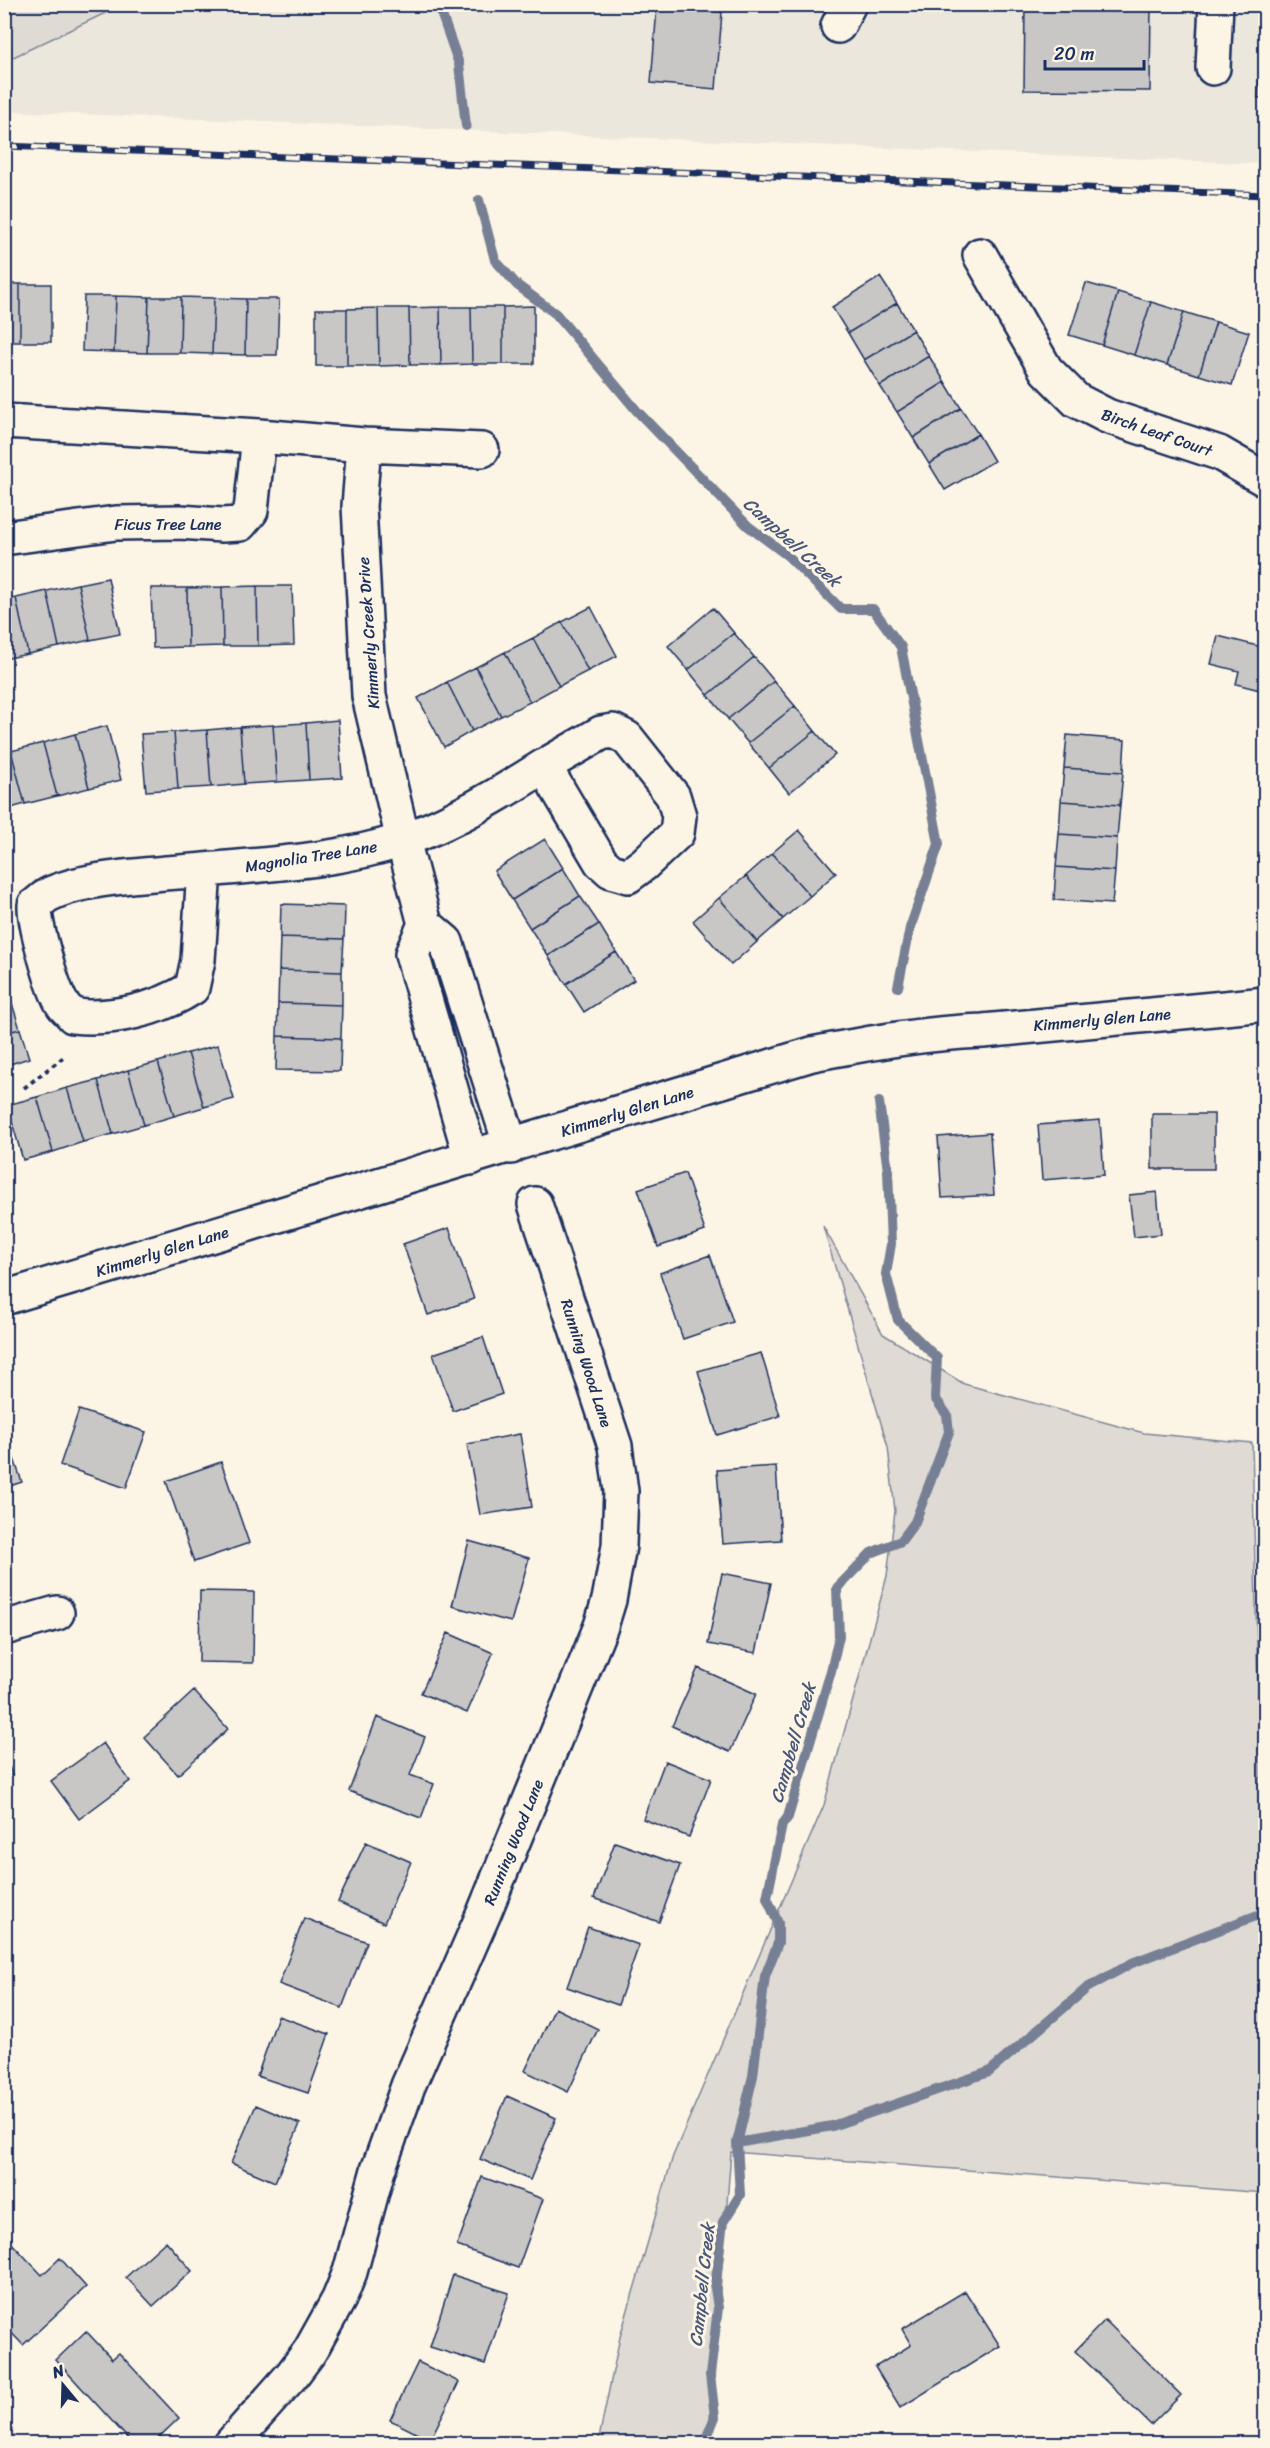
<svg xmlns="http://www.w3.org/2000/svg" width="1270" height="2448" font-family="Sriracha,sans-serif">
<rect width="100%" height="100%" fill="#fcf5e5"/>
<filter id="ink" filterUnits="userSpaceOnUse"><feTurbulence type="fractalNoise" baseFrequency=".0167" numOctaves="2"/><feDisplacementMap in="SourceGraphic" scale="12" xChannelSelector="R" yChannelSelector="G"/><feConvolveMatrix kernelMatrix="1 2 1 2 8 2 1 2 1" color-interpolation-filters="sRGB"/></filter>
<g filter="url(#ink)">
<path fill="#ece7dc" d="M 122,5 L 1265,5 L 1265,164 L 5,111 L 5,61 Z"/>
<path fill="#dfdbd4" stroke="#7d8599" stroke-width="1.5" d="M 5,4 L 122,4 L 122,5 L 5,61 Z
M 823,1226 L 883,1334 L 964,1384 L 1144,1433 L 1252,1443 L 1265,1977 L 1265,2193 L 731,2152 L 708,2443 L 598,2443 L 620,2337 L 673,2156 L 824,1805 L 887,1576 L 895,1511 L 888,1447 Z"/>
<g fill="none" stroke-linecap="round" stroke-linejoin="round">
<path stroke="#767f94" stroke-width="10" d="M 438,4 L 459,64 L 466,126
M 479,200 L 495,260 L 517,285 L 556,314 L 637,411 L 748,526 L 788,556 L 841,609 L 873,609 L 901,647 L 939,844 L 910,928 L 898,987
M 737,2143 L 832,2126 L 989,2072 L 1087,1988 L 1132,1963 L 1266,1912
M 704,2444 L 715,2417 L 710,2375 L 718,2308 L 715,2288 L 723,2222 L 740,2195 L 737,2143 L 753,2076 L 765,1976 L 778,1943 L 778,1923 L 767,1898 L 782,1825 L 788,1817 L 831,1671 L 839,1636 L 837,1588 L 871,1553 L 901,1541 L 915,1522 L 949,1432 L 947,1415 L 935,1398 L 937,1358 L 898,1320 L 886,1274 L 891,1244 L 888,1171 L 879,1102"/>
</g>
<path fill="#c8c7c6" stroke="#1b2f5e" stroke-width="1.5" d="M 698,4 L 697,10 L 722,12 L 716,89 L 651,83 L 657,8 L 620,4 Z
M 1025,4 L 1151,4 L 1150,91 L 1024,90 Z
M 1264,4 L 1266,4 L 1266,98 L 1258,98 Z
M 880,277 L 897,303 L 848,333 L 832,307 Z
M 1086,283 L 1118,292 L 1102,345 L 1069,335 Z
M 4,284 L 20,284 L 20,342 L 4,342 Z
M 20,284 L 51,284 L 51,342 L 20,342 Z
M 1118,292 L 1151,302 L 1134,355 L 1102,345 Z
M 84,296 L 116,296 L 114,352 L 82,351 Z
M 116,296 L 149,297 L 147,353 L 114,352 Z
M 149,297 L 181,297 L 180,353 L 147,353 Z
M 181,297 L 214,298 L 212,354 L 180,353 Z
M 214,298 L 246,299 L 245,355 L 212,354 Z
M 246,299 L 279,299 L 277,355 L 245,355 Z
M 1151,302 L 1184,312 L 1167,365 L 1134,355 Z
M 897,303 L 913,330 L 864,360 L 848,333 Z
M 534,306 L 534,364 L 503,364 L 503,307 Z
M 440,307 L 471,307 L 472,364 L 441,365 Z
M 440,307 L 441,365 L 410,365 L 409,308 Z
M 471,307 L 503,307 L 503,364 L 472,364 Z
M 378,308 L 409,308 L 410,365 L 379,366 Z
M 378,308 L 379,366 L 347,366 L 347,309 Z
M 316,309 L 347,309 L 347,366 L 316,366 Z
M 1184,312 L 1216,322 L 1199,375 L 1167,365 Z
M 1216,322 L 1249,332 L 1232,385 L 1199,375 Z
M 913,330 L 929,356 L 880,386 L 864,360 Z
M 929,356 L 945,382 L 897,412 L 880,386 Z
M 945,382 L 961,408 L 913,438 L 897,412 Z
M 961,408 L 978,434 L 929,464 L 913,438 Z
M 978,434 L 994,461 L 945,490 L 929,464 Z
M 108,578 L 120,634 L 90,640 L 78,584 Z
M 78,584 L 90,640 L 59,647 L 47,591 Z
M 257,586 L 292,586 L 294,645 L 258,646 Z
M 257,586 L 258,646 L 223,646 L 222,587 Z
M 222,587 L 223,646 L 188,647 L 187,588 Z
M 151,588 L 187,588 L 188,647 L 153,648 Z
M 47,591 L 59,647 L 28,654 L 16,598 Z
M 16,598 L 28,654 L 4,659 L 4,600 Z
M 591,607 L 617,656 L 588,671 L 562,622 Z
M 713,608 L 734,633 L 688,670 L 668,646 Z
M 562,622 L 588,671 L 559,686 L 533,638 Z
M 734,633 L 754,657 L 708,695 L 688,670 Z
M 1218,636 L 1266,648 L 1266,677 L 1263,676 L 1260,690 L 1236,684 L 1239,671 L 1211,664 Z
M 533,638 L 559,686 L 530,702 L 505,652 Z
M 505,652 L 530,702 L 501,716 L 476,667 Z
M 754,657 L 774,681 L 728,719 L 708,695 Z
M 476,667 L 501,716 L 472,731 L 447,682 Z
M 774,681 L 795,706 L 748,743 L 728,719 Z
M 447,682 L 472,731 L 444,747 L 418,698 Z
M 795,706 L 815,731 L 769,768 L 748,743 Z
M 338,720 L 342,778 L 309,780 L 306,723 Z
M 306,723 L 309,780 L 277,782 L 273,725 Z
M 273,725 L 277,782 L 244,784 L 240,727 Z
M 107,726 L 121,780 L 89,788 L 75,734 Z
M 240,727 L 244,784 L 211,787 L 207,730 Z
M 207,730 L 211,787 L 178,789 L 174,732 Z
M 815,731 L 835,755 L 789,793 L 769,768 Z
M 174,732 L 178,789 L 146,791 L 141,734 Z
M 75,734 L 89,788 L 57,796 L 43,743 Z
M 1067,735 L 1125,740 L 1123,772 L 1064,768 Z
M 43,743 L 57,796 L 25,804 L 11,751 Z
M 11,751 L 25,804 L 4,810 L 4,752 Z
M 1064,768 L 1123,772 L 1120,805 L 1061,801 Z
M 1061,801 L 1120,805 L 1117,838 L 1059,834 Z
M 799,830 L 836,873 L 810,896 L 772,853 Z
M 1059,834 L 1117,838 L 1115,871 L 1056,867 Z
M 545,839 L 563,868 L 512,900 L 494,871 Z
M 772,853 L 810,896 L 783,919 L 746,876 Z
M 1056,867 L 1115,871 L 1112,904 L 1054,900 Z
M 563,868 L 580,896 L 530,928 L 512,900 Z
M 746,876 L 783,919 L 757,942 L 719,898 Z
M 580,896 L 599,924 L 548,956 L 530,928 Z
M 719,898 L 757,942 L 731,965 L 693,921 Z
M 281,904 L 345,906 L 344,939 L 280,937 Z
M 599,924 L 616,952 L 566,984 L 548,956 Z
M 280,937 L 344,939 L 342,972 L 279,970 Z
M 616,952 L 634,980 L 584,1012 L 566,984 Z
M 279,970 L 342,972 L 342,1005 L 278,1003 Z
M 4,980 L 11,1000 L 4,1002 Z
M 11,1000 L 20,1029 L 4,1033 L 4,1002 Z
M 278,1003 L 342,1005 L 341,1038 L 277,1036 Z
M 20,1029 L 29,1058 L 4,1066 L 4,1033 Z
M 277,1036 L 341,1038 L 340,1071 L 276,1070 Z
M 218,1045 L 234,1099 L 204,1107 L 188,1053 Z
M 188,1053 L 204,1107 L 174,1116 L 158,1062 Z
M 158,1062 L 174,1116 L 144,1125 L 128,1070 Z
M 128,1070 L 144,1125 L 113,1134 L 98,1080 Z
M 98,1080 L 113,1134 L 83,1142 L 67,1088 Z
M 67,1088 L 83,1142 L 53,1152 L 37,1097 Z
M 37,1097 L 53,1152 L 23,1160 L 7,1105 Z
M 1152,1114 L 1214,1114 L 1214,1169 L 1152,1169 Z
M 1100,1120 L 1104,1175 L 1042,1180 L 1038,1125 Z
M 990,1133 L 994,1195 L 942,1198 L 938,1137 Z
M 685,1173 L 705,1231 L 658,1247 L 638,1189 Z
M 1157,1192 L 1161,1234 L 1134,1237 L 1129,1195 Z
M 449,1228 L 474,1299 L 428,1315 L 403,1244 Z
M 710,1255 L 733,1322 L 683,1339 L 660,1273 Z
M 483,1337 L 502,1394 L 453,1411 L 433,1354 Z
M 761,1353 L 780,1416 L 717,1435 L 698,1371 Z
M 79,1410 L 146,1432 L 126,1488 L 60,1465 Z
M 4,1430 L 22,1482 L 4,1488 Z
M 520,1434 L 532,1507 L 480,1515 L 467,1444 Z
M 221,1462 L 249,1543 L 194,1562 L 166,1481 Z
M 776,1466 L 781,1540 L 723,1544 L 717,1470 Z
M 469,1541 L 529,1558 L 511,1622 L 452,1606 Z
M 722,1573 L 771,1583 L 756,1653 L 708,1644 Z
M 200,1591 L 254,1592 L 253,1663 L 199,1662 Z
M 448,1633 L 493,1653 L 467,1713 L 421,1693 Z
M 698,1668 L 756,1694 L 730,1752 L 672,1726 Z
M 194,1691 L 228,1729 L 178,1775 L 144,1737 Z
M 377,1717 L 425,1737 L 410,1775 L 434,1784 L 421,1818 L 349,1791 Z
M 103,1743 L 130,1781 L 79,1819 L 51,1781 Z
M 4,1752 L 12,1775 L 4,1778 Z
M 665,1761 L 711,1779 L 689,1837 L 643,1819 Z
M 366,1842 L 411,1862 L 384,1923 L 338,1902 Z
M 615,1842 L 680,1865 L 659,1922 L 594,1898 Z
M 304,1918 L 367,1942 L 342,2008 L 279,1984 Z
M 588,1927 L 639,1945 L 618,2005 L 567,1987 Z
M 555,2008 L 598,2029 L 568,2092 L 525,2071 Z
M 278,2016 L 329,2034 L 308,2093 L 257,2076 Z
M 507,2096 L 556,2118 L 530,2180 L 480,2159 Z
M 256,2105 L 300,2124 L 275,2182 L 231,2163 Z
M 482,2177 L 543,2199 L 518,2268 L 457,2246 Z
M 4,2235 L 42,2275 L 60,2258 L 86,2287 L 23,2345 L 4,2325 Z
M 166,2241 L 192,2271 L 153,2306 L 126,2277 Z
M 453,2275 L 509,2293 L 485,2364 L 430,2347 Z
M 965,2291 L 1000,2346 L 900,2408 L 875,2367 L 911,2345 L 902,2329 Z
M 1105,2320 L 1181,2395 L 1151,2425 L 1075,2351 Z
M 86,2331 L 112,2359 L 119,2353 L 179,2418 L 152,2444 L 133,2444 L 56,2360 Z
M 418,2362 L 459,2382 L 430,2440 L 390,2420 Z"/>
<g fill="none" stroke-linecap="round" stroke-linejoin="round">
<defs>
<path id="street" d="M 838,26 L 849,4
M 1213,68 L 1216,4
M 980,255 L 1046,370 L 1076,400 L 1107,416 L 1219,453 L 1266,480
M 4,421 L 259,436 L 251,511 L 240,524 L 222,525 L 180,522 L 116,523 L 4,538
M 259,436 L 364,445 L 482,450
M 364,445 L 359,506 L 369,696 L 403,840 L 425,924 L 446,942 L 511,1147
M 613,731 L 627,738 L 673,796 L 679,816 L 677,833 L 644,864 L 628,876 L 611,871 L 601,862 L 544,766 L 601,733 Z
M 204,870 L 198,960 L 192,988 C 158,1010 112,1020 73,1016 C 70,1012 66,1009 63,1005 C 53,991 34,923 35,905 C 40,902 45,896 50,894 C 88,876 161,874 204,870 Z
M 204,870 C 270,864 339,861 402,840 C 449,825 503,792 544,766
M 425,924 L 412,954 L 471,1158
M 4,1628 L 57,1613
M 231,2444 L 292,2375 L 310,2351 L 339,2299 L 350,2272 L 378,2170 L 408,2086 L 484,1913 L 601,1626 L 609,1600 L 619,1546 L 621,1491 L 615,1446 L 535,1204"/>
<path id="secondary" d="M 4,1298 L 812,1054 C 869,1043 925,1033 983,1031 L 1266,1004"/>
</defs>
<use href="#street" stroke="#1b2f5e" stroke-width="38"/>
<use href="#secondary" stroke="#1b2f5e" stroke-width="38"/>
<path stroke="#1b2f5e" stroke-width="4" stroke-dasharray="4.5 4.5" stroke-linecap="butt" d="M 24,1088 L 65,1056"/>
<use href="#street" stroke="#fcf5e5" stroke-width="33"/>
<use href="#secondary" stroke="#fcf5e5" stroke-width="33"/>
<defs>
<path id="rail" d="M 4,146 L 1266,195"/>
</defs>
<use href="#rail" stroke="#1b2f5e" stroke-width="7"/>
<use href="#rail" stroke="#fcf5e5" stroke-width="4.5" stroke-dasharray="14" stroke-linecap="butt"/>
</g>
</g>
<g text-anchor="middle" stroke-width="6" stroke-linejoin="round" paint-order="stroke">
<g font-size="16" fill="#1b2f5e" stroke="#fcf5e5">
<text transform="translate(1157 432) rotate(19)" y="6">Birch Leaf Court</text>
<text x="168" y="530">Ficus Tree Lane</text>
<text transform="translate(368 633) rotate(-94)" y="6">Kimmerly Creek Drive</text>
<text transform="translate(311 856) rotate(-9)" y="6">Magnolia Tree Lane</text>
<text transform="translate(1102 1019) rotate(-5)" y="6">Kimmerly Glen Lane</text>
<text transform="translate(627 1111) rotate(-17)" y="6">Kimmerly Glen Lane</text>
<text transform="translate(162 1251) rotate(-17)" y="6">Kimmerly Glen Lane</text>
<text transform="translate(587 1363) rotate(72)" y="6">Running Wood Lane</text>
<text transform="translate(513 1842) rotate(-68)" y="6">Running Wood Lane</text>
</g>
<g font-size="18" font-style="italic" fill="#485779" stroke="#fcf5e5">
<text transform="translate(792 542) rotate(42)" y="6">Campbell Creek</text>
<text transform="translate(793 1743) rotate(-74)" y="6">Campbell Creek</text>
<text transform="translate(702 2285) rotate(-84)" y="6">Campbell Creek</text>
</g>
</g>
<rect width="1270" height="2448" fill="none" stroke="#fcf5e5" stroke-width="24"/>
<rect x="12" y="12" width="1246" height="2424" fill="none" stroke="#1b2f5e" stroke-width="2" filter="url(#ink)"/>
<g transform="translate(63 2385) rotate(341)" stroke="#fcf5e5" stroke-width="4.5" paint-order="stroke">
<path d="M0-4.5L10 22L0 15L-10 22Z" fill="#1b2f5e"/>
<text y="-9" font-size="16" font-weight="bold" text-anchor="middle" fill="#1b2f5e">N</text>
</g>
<path d="M1045 60v9h99v-9" fill="none" stroke="#1b2f5e" stroke-width="3"/>
<text x="1054" y="60" font-size="18" fill="#1b2f5e" stroke="#fcf5e5" stroke-width="4.5" paint-order="stroke">20 m</text>
</svg>
